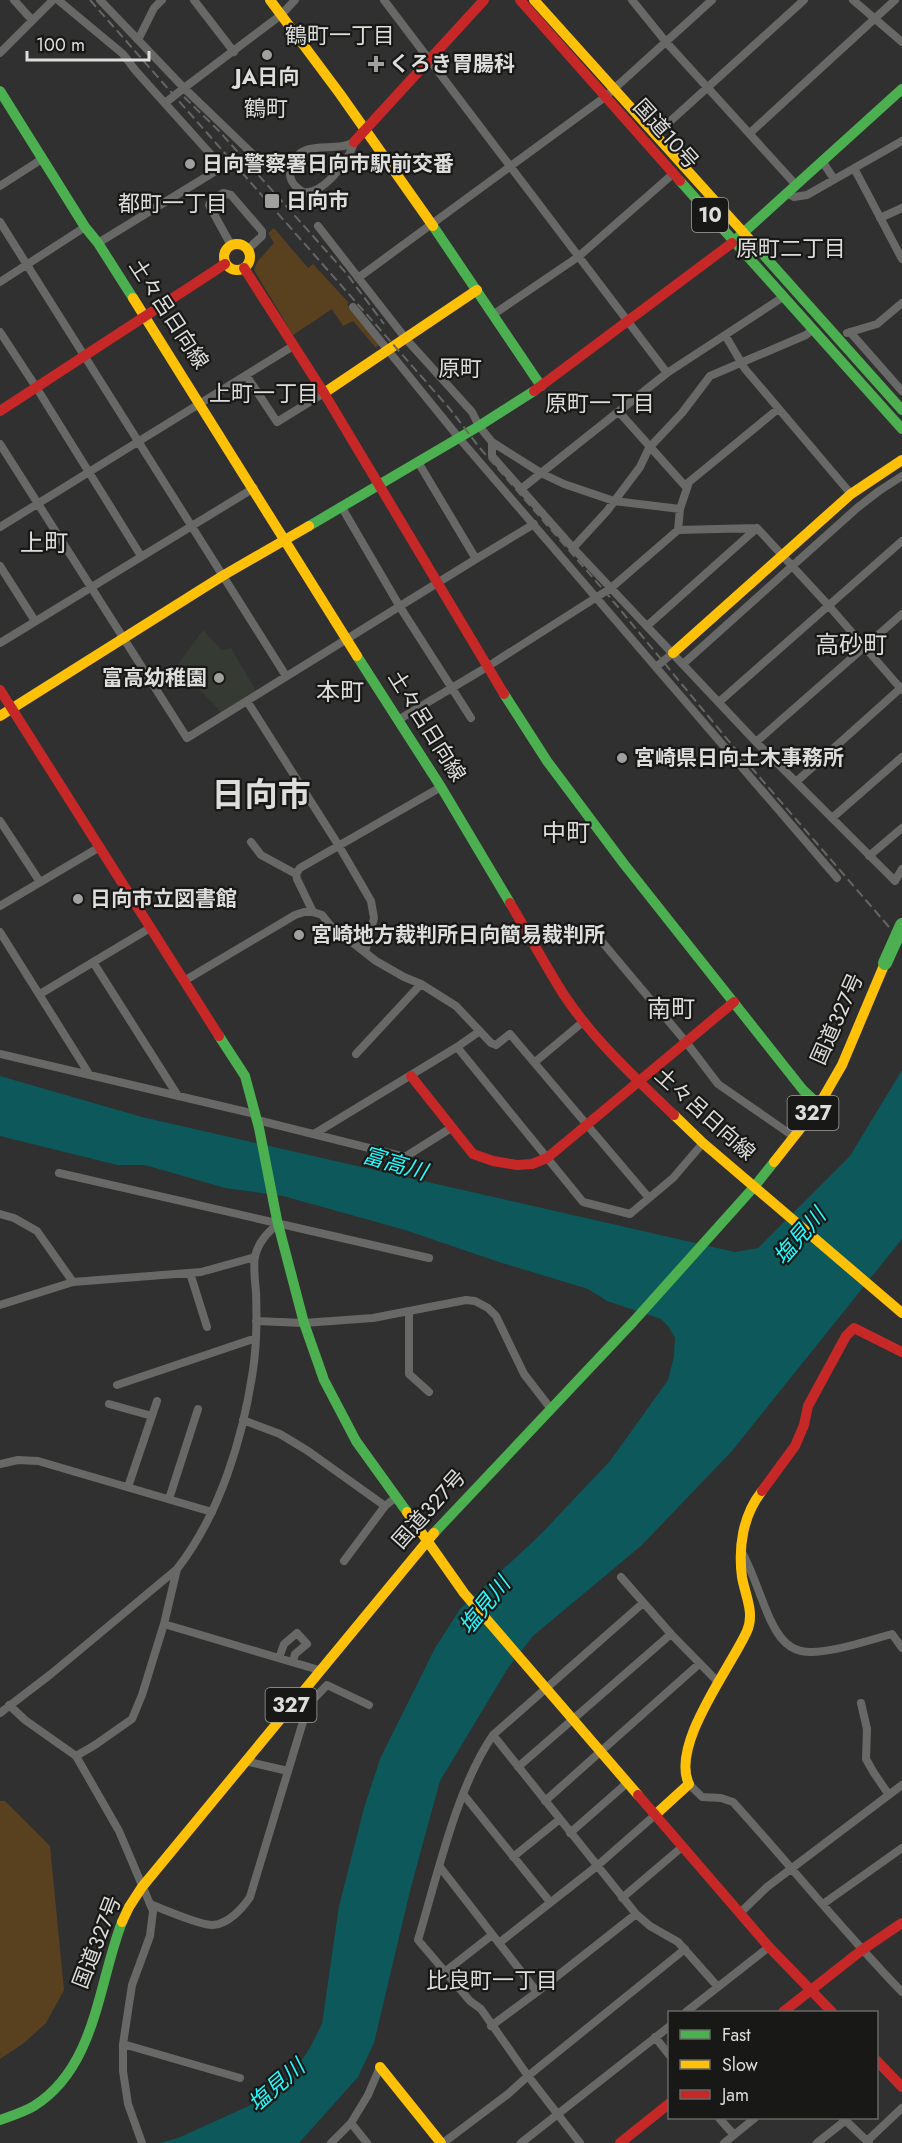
<svg xmlns="http://www.w3.org/2000/svg" width="902" height="2143" font-family="Jost,'Noto Sans JP',sans-serif">
<rect width="100%" height="100%" fill="#2f302f"/>
<path fill="#353a32" d="M 203,630 L 222,650 L 231,648 L 256,691 L 221,712 L 177,666 Z"/>
<path fill="#59411f" d="M 274,228 L 308,268 L 313,264 L 349,303 L 347,305 L 379,345 L 376,348 L 353,321 L 343,326 L 332,309 L 293,335 L 254,270 L 257,262 L 274,243 L 268,233 Z
M 0,1801 L 5,1801 L 50,1846 L 64,1990 L 46,2023 L 24,2043 L 0,2059 Z"/>
<path fill="#0c585a" d="M 902,1070 L 902,1239 L 732,1451 L 642,1545 L 533,1636 L 508,1668 L 440,1781 L 411,1887 L 374,2043 L 358,2077 L 299,2143 L 160,2143 L 178,2138 L 253,2104 L 279,2085 L 295,2070 L 310,2048 L 322,2024 L 339,1906 L 364,1808 L 380,1759 L 435,1648 L 460,1609 L 538,1537 L 610,1461 L 668,1380 L 674,1356 L 675,1338 L 668,1326 L 661,1319 L 607,1301 L 588,1289 L 499,1262 L 405,1230 L 283,1196 L 225,1188 L 145,1165 L 117,1165 L 0,1136 L 0,1076 L 142,1117 L 735,1252 L 758,1248 L 850,1156 Z"/>
<g fill="none" stroke-linecap="round" stroke-linejoin="round">
<path stroke="#686867" stroke-width="8" d="M 14,0 L 32,20
M 58,0 L 123,54 L 135,70 L 214,158 L 218,166 L 214,172 L 98,243
M 100,0 L 184,88 L 281,15 L 295,0
M 194,0 L 234,52
M 384,0 L 667,373
M 632,0 L 666,42 L 796,185
M 853,0 L 902,42
M 138,40 L 154,8 L 162,0
M 0,53 L 53,0
M 165,103 L 184,88 L 263,164
M 750,133 L 895,0
M 655,135 L 804,0
M 354,142 C 350,160 323,195 303,192 C 298,189 293,185 291,179 C 289,174 290,170 292,165 C 302,137 335,154 354,142 Z
M 822,161 L 834,179
M 854,168 L 902,259
M 0,186 L 42,159
M 787,193 L 794,197 L 807,195 L 902,141
M 880,218 L 902,208
M 0,222 L 286,676
M 318,226 L 406,339 L 472,412 L 479,426 L 492,442 L 541,473 L 564,484 L 614,501 L 680,509 L 689,482 L 778,409
M 231,245 L 209,205 L 211,201 L 223,193 L 231,195 L 262,231 L 262,236 L 248,249
M 358,278 L 605,97 L 712,0
M 0,282 L 85,227
M 353,307 L 459,438 L 837,878
M 494,314 L 578,257 L 674,173
M 812,330 L 806,335 L 710,376 L 682,413 L 649,448 L 640,467 L 607,511 L 573,548 L 756,742 L 895,881 L 902,869
M 0,332 L 36,387 L 141,556
M 850,332 L 902,391
M 847,333 L 877,324 L 902,303
M 725,335 L 745,369 L 851,494
M 246,375 L 277,422 L 324,393
M 619,412 L 686,487
M 492,442 L 492,456 L 573,548
M 0,444 L 187,738 L 476,559 L 418,462
M 521,489 L 667,373 L 783,297
M 341,506 L 400,607 L 471,718
M 0,527 L 293,346
M 678,530 L 680,509
M 476,559 L 534,524
M 0,566 L 35,621
M 647,626 L 757,528
M 0,643 L 254,488
M 683,664 L 857,508 L 879,491 L 902,476
M 656,667 L 673,653
M 247,701 L 339,846 L 371,901 L 374,918 L 365,952
M 719,702 L 902,541
M 398,720 L 487,667 L 611,588 L 678,530 L 757,528 L 829,606 L 902,690
M 756,742 L 902,614
M 797,781 L 902,687
M 832,818 L 902,757
M 0,821 L 40,882
M 251,842 L 261,855 L 296,874
M 869,856 L 902,828
M 0,906 L 98,848
M 313,912 L 297,879 L 296,874 L 300,868 L 441,787
M 0,932 L 89,1074
M 603,943 L 686,1042 L 718,1084 L 793,1136
M 93,962 L 178,1096
M 184,981 L 295,915 L 304,912 L 313,912 L 322,915 L 330,925 L 376,961 L 404,977 L 421,984 L 456,1006 L 491,1043 L 496,1045 L 510,1034 L 649,1198
M 40,994 L 150,928
M 457,1047 L 583,1202 L 630,1214 L 673,1178 L 703,1143
M 0,1054 L 255,1114
M 356,1054 L 421,984
M 535,1062 L 584,1021
M 257,1120 L 405,1157 L 451,1128
M 314,1134 L 457,1047 L 480,1031
M 59,1173 L 429,1258
M 0,1214 L 14,1218 L 37,1231 L 73,1282
M 190,1273 L 207,1327
M 0,1305 L 73,1282 L 201,1272 L 255,1257
M 409,1311 L 409,1374 L 429,1392
M 256,1321 L 304,1323 L 373,1318 L 466,1300 L 475,1301 L 488,1308 L 496,1316 L 524,1374 L 551,1409
M 117,1385 L 256,1338
M 109,1404 L 152,1416
M 243,1420 L 280,1434 L 308,1451 L 385,1506 L 395,1498
M 0,1464 L 18,1460 L 38,1461 L 212,1512
M 128,1487 L 157,1401
M 169,1499 L 198,1409
M 743,1554 C 754,1575 760,1597 770,1619 C 776,1632 785,1648 801,1651 C 824,1656 869,1640 892,1634 L 902,1648
M 344,1561 L 385,1506
M 621,1577 L 671,1634 L 718,1682
M 164,1624 L 319,1670
M 279,1658 L 284,1644 L 297,1633 L 307,1644 L 295,1654 L 293,1662
M 861,1703 L 867,1729 L 866,1759 L 874,1773 L 889,1795
M 9,1705 L 25,1720 L 76,1756 L 119,1831 L 153,1911 L 150,1936 L 132,1985 L 123,2044 L 123,2071 L 128,2104 L 142,2143
M 0,1713 L 51,1674 L 177,1569 C 220,1514 243,1438 253,1370 C 257,1344 257,1318 256,1292 C 255,1281 253,1266 255,1256 C 259,1241 268,1232 279,1223
M 493,1735 L 636,1914 L 650,1926 L 678,1942 L 718,1987
M 76,1756 L 95,1745 L 132,1719 L 142,1695 L 164,1624 L 177,1569
M 245,1761 L 288,1771
M 518,1767 L 671,1634
M 689,1784 L 702,1797 L 721,1798 L 733,1802 C 790,1865 843,1931 902,1992
M 463,1794 L 550,1902
M 545,1801 L 699,1664
M 570,1833 L 627,1783
M 513,1857 L 560,1819
M 440,1867 L 537,1992
M 622,1898 L 682,1847
M 150,1904 C 162,1909 202,1926 213,1925 C 228,1924 242,1909 250,1897 L 308,1705 L 327,1685 L 369,1705
M 823,1904 L 902,1848
M 740,1913 L 767,1887 L 902,1785
M 499,1943 L 597,1866 L 655,1815
M 446,1971 L 492,1935
M 686,2012 L 769,1947
M 491,2026 L 537,1992 L 636,1914
M 655,2037 L 670,2056
M 123,2044 L 240,2078
M 719,2118 L 734,2135
M 843,2118 L 869,2143
M 351,2123 L 367,2143
M 867,2141 L 902,2108
M 331,2143 L 351,2123 L 368,2095 L 380,2067
M 443,2143 L 508,2094 L 528,2076 L 685,1949
M 521,2143 L 670,2026
M 580,2143 L 528,2076 L 481,2009 L 470,2001 L 418,1940 C 437,1877 456,1789 493,1735 L 643,1603
M 724,2143 L 755,2118
M 817,2143 L 846,2120"/>
<path stroke="#4caf50" stroke-width="10" d="M 0,91 L 85,227 L 98,243 L 133,298
M 680,181 L 902,429
M 433,226 L 541,386
M 732,243 L 902,89
M 760,251 L 902,410
M 309,526 L 479,426 L 534,391
M 357,656 L 441,787 L 510,903
M 504,694 L 547,761 L 624,864 L 803,1090 L 819,1105
M 219,1036 L 245,1076 L 259,1128 L 277,1220 L 304,1323 L 324,1380 L 356,1441 L 407,1512
M 434,1533 L 633,1322 L 754,1187 L 774,1162
M 0,2120 C 11,2116 24,2112 34,2106 C 96,2067 98,1984 122,1922"/>
<path stroke="#ffc107" stroke-width="10" d="M 270,0 L 340,94 L 433,226
M 534,0 L 760,251
M224 257a13 13 0 1 1 26 0a13 13 0 1 1-26 0Z
M 133,298 L 357,656
M 324,393 L 477,290
M 673,653 L 851,494 L 902,460
M 0,716 L 224,575 L 309,526
M 674,1115 L 703,1143 L 902,1313
M 774,1162 L 819,1105 L 842,1065 L 885,963
M 407,1512 L 464,1593 L 638,1795
M 655,1815 L 689,1784 C 670,1745 731,1667 747,1631 C 755,1613 745,1595 742,1577 C 738,1547 743,1515 762,1491
M 122,1922 L 129,1907 L 142,1887 L 434,1533
M 380,2067 L 441,2143"/>
<path stroke="#c62828" stroke-width="10" d="M 520,0 L 680,181
M 354,142 L 484,0
M 244,268 L 324,393 L 504,694
M 534,391 L 732,243
M 0,411 L 225,264
M 0,690 L 219,1036
M 510,903 C 528,933 545,965 564,995 C 593,1039 636,1079 674,1115
M 411,1076 L 473,1154 L 493,1161 L 517,1165 L 532,1164 L 547,1158 L 734,1002
M 762,1491 L 795,1446 L 804,1425 L 808,1406 L 846,1336 L 854,1328 L 902,1352
M 638,1795 L 769,1947 L 832,2012
M 783,2012 L 862,1950 L 902,1923
M 876,2060 L 902,2087
M 620,2143 L 670,2103"/>
<path stroke="#656665" stroke-width="2" stroke-dasharray="9 4.5" stroke-linecap="butt" d="M 90,0 L 450,409 L 479,447 L 608,595 L 737,751 L 902,942
M 184,97 L 219,131 L 346,273 L 384,324"/>
<path stroke="#4caf50" stroke-width="14" d="M 885,963 L 902,925"/>
</g>
<g fill="#a0a19f" stroke="#181917" stroke-width="2">
<circle cx="267" cy="55" r="6"/>
<path d="M373 55h6v6h6v6h-6v6h-6v-6h-6v-6h6z"/>
<circle cx="190" cy="164" r="6"/>
<rect x="264" y="193" width="16" height="16" rx="3"/>
<circle cx="219" cy="678" r="6"/>
<circle cx="622" cy="758" r="6"/>
<circle cx="78" cy="899" r="6"/>
<circle cx="299" cy="935" r="6"/>
</g>
<g text-anchor="middle" stroke-width="4.5" stroke-linejoin="round" paint-order="stroke">
<g fill="#181917" stroke="#a2a3a1" stroke-width="1.5">
<rect x="692" y="198" width="36" height="34" rx="4.5"/>
<rect x="787.5" y="1096" width="51" height="34" rx="4.5"/>
<rect x="265.5" y="1688" width="51" height="34" rx="4.5"/>
</g>
<g font-size="20" font-weight="bold" fill="#dddedc">
<text x="710" y="222">10</text>
<text x="813" y="1120">327</text>
<text x="291" y="1712">327</text>
</g>
<g font-size="21" font-weight="bold" fill="#dddedc" stroke="#181917" text-anchor="start">
<text x="389" y="71">くろき胃腸科</text>
<text x="267" y="84" text-anchor="middle">JA日向</text>
<text x="202" y="171">日向警察署日向市駅前交番</text>
<text x="286" y="208">日向市</text>
<text x="207" y="685" text-anchor="end">富高幼稚園</text>
<text x="634" y="765">宮崎県日向土木事務所</text>
<text x="90" y="906">日向市立図書館</text>
<text x="311" y="942">宮崎地方裁判所日向簡易裁判所</text>
</g>
<g font-size="21" fill="#dddedc" stroke="#181917">
<text transform="translate(666 134) rotate(48)" y="7">国道10号</text>
<text transform="translate(169 314) rotate(57)" y="7">土々呂日向線</text>
<text transform="translate(427 726) rotate(58)" y="7">土々呂日向線</text>
<text transform="translate(837 1019) rotate(-66)" y="7">国道327号</text>
<text transform="translate(705 1114) rotate(42)" y="7">土々呂日向線</text>
<text transform="translate(429 1509) rotate(-48)" y="7">国道327号</text>
<text transform="translate(97 1942) rotate(-69)" y="7">国道327号</text>
</g>
<g font-size="22" fill="#dddedc" stroke="#181917">
<text x="340" y="43">鶴町一丁目</text>
<text x="266" y="116">鶴町</text>
<text x="173" y="211">都町一丁目</text>
<text x="791" y="256">原町二丁目</text>
<text x="460" y="376">原町</text>
<text x="264" y="401">上町一丁目</text>
<text x="600" y="411">原町一丁目</text>
<text x="492" y="1988">比良町一丁目</text>
</g>
<g font-size="22" font-style="italic" fill="#23fafd" stroke="#181917">
<text transform="translate(395 1163) rotate(16)" y="8">富高川</text>
<text transform="translate(799 1236) rotate(-49)" y="8">塩見川</text>
<text transform="translate(484 1605) rotate(-51)" y="8">塩見川</text>
<text transform="translate(276 2085) rotate(-41)" y="8">塩見川</text>
</g>
<g font-size="24" fill="#dddedc" stroke="#181917">
<text x="44" y="551">上町</text>
<text x="851" y="653">高砂町</text>
<text x="340" y="700">本町</text>
<text x="566" y="841">中町</text>
<text x="671" y="1017">南町</text>
</g>
<g font-size="33" font-weight="bold" fill="#dddedc" stroke="#181917">
<text x="261" y="806">日向市</text>
</g>
</g>
<rect x="668" y="2011" width="210" height="108" fill="#181917" stroke="#676866" stroke-width="1.5"/>
<rect x="680" y="2030" width="30" height="9" fill="#4caf50" stroke="#676866" stroke-width="1.5"/>
<text x="722" y="2041" font-size="18" fill="#dddedc">Fast</text>
<rect x="680" y="2060" width="30" height="9" fill="#ffc107" stroke="#676866" stroke-width="1.5"/>
<text x="722" y="2071" font-size="18" fill="#dddedc">Slow</text>
<rect x="680" y="2090" width="30" height="9" fill="#c62828" stroke="#676866" stroke-width="1.5"/>
<text x="722" y="2101" font-size="18" fill="#dddedc">Jam</text>
<path d="M27 51v9h122v-9" fill="none" stroke="#dddedc" stroke-width="3"/>
<text x="36" y="51" font-size="18" fill="#dddedc" stroke="#181917" stroke-width="4.5" paint-order="stroke">100 m</text>
</svg>
